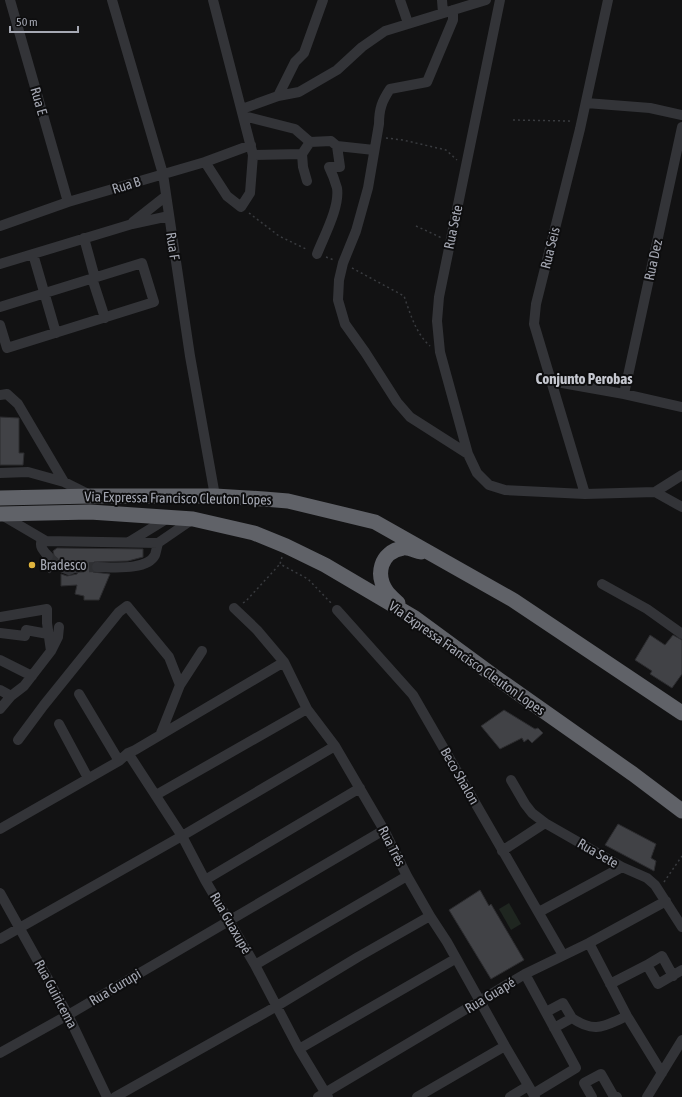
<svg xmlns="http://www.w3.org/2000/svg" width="682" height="1097" font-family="'Asap Condensed',sans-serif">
<rect width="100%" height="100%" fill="#121213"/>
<path fill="#1f2620" d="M 509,903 L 521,924 L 511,930 L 499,909 Z"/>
<path fill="#414246" stroke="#2c2c2f" d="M 0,417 L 19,418 L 19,453 L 24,453 L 23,465 L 0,465 Z
M 57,548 L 143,549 L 143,557 L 128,561 L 94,562 L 91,567 L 93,572 L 110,574 L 99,600 L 84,600 L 84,596 L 75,594 L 77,585 L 61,586 L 61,574 L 67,576 L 77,574 L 80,569 L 78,563 L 75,562 L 69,563 L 58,560 L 53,563 L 54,570 L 49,573 L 41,562 L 43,560 L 49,562 L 52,561 L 54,555 L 53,551 Z
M 650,635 L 665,645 L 673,635 L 682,640 L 682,674 L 672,688 L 650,674 L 652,671 L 635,660 Z
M 504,710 L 535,729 L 538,728 L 543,733 L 532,743 L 528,739 L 524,742 L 522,738 L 500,749 L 481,726 Z
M 618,824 L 656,844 L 651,858 L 656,861 L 654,871 L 605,845 Z
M 480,890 L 489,906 L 491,904 L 524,960 L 491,979 L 449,910 Z"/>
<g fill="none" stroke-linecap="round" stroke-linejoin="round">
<path stroke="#2f3033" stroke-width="10" stroke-dasharray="10 5" stroke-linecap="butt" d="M 48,556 L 59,566
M 74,568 L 97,567"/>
<path stroke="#393b3f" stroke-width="1.5" stroke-dasharray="2 3" stroke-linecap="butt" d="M 513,120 L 569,121 L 571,122
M 386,138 L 403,140 L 446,150 L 457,160
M 249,213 L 279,236 L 308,250
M 416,226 L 442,238
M 326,257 L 334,260
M 352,268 L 404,296 C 410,313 416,334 430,346
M 282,557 L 280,564 L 308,579 L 331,603
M 243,603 L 246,601 L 280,564
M 664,882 L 682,856"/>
<path stroke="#333438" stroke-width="10" d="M 10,0 L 68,202
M 112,0 L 163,174 L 190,356 L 215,496
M 400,0 L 408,23
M 442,0 L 443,13
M 500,0 L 439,297 L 437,321 L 440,352 L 468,454 L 477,473 L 489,485 L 505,490 L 585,494 L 655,492 L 682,507
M 453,10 L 453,20 L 427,82 L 390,89 C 382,101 379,109 379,124 L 368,188 L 356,231 L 343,263 L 339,280 L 338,300 L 345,324 L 365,352 L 397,402 L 410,417 L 468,454
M 278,96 L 295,62 L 304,53 L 323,0
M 586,103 L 650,108 L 682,115
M 242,109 L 278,96 L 299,92 L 337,70 L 362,47 L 385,31 L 486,0
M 244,116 L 295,129 L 310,142 L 331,141 L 337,146 L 374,150
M 302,154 L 303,167 L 307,181
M 253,155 L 302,154 L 310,142
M 205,162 L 227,196 L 241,207 L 250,193 L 253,155 L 213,0
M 133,222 L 166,196
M 0,226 L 68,202 L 205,162 L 251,145
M 84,238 L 95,278
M 33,254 L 56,333
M 317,254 C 324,236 340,207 337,188 C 335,181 332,173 329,167 L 340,167 L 337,146
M 0,264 L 132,224 L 169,216
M 92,278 L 105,318
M 0,307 L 142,263 L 154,302 L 7,348 L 0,325
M 551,381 L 624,394 L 682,407
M 624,394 L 682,127
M 0,395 L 7,394 L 18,404 L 64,482
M 0,473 L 28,472 L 64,482 L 88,494
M 655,492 L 682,475
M 585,494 L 534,324 L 536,304 L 580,129 L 608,0
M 0,514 L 46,541 L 158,543 L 193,519
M 42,539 C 39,547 43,550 48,556
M 129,542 L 168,518
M 59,566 L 69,570 L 74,568
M 97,567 C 112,567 147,571 155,555 C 156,552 157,547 158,543
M 602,584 L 647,609 L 682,634
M 234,608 L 257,630 L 284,662 L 307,709 L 335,746 L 384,830 L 407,876 L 430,916 L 447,942 L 505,1046 L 535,1097
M 337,610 L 413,695 L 563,955
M 0,617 L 47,609 L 47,623 L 51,651
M 0,633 L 25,636 L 26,630 L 48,634
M 0,660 L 32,676
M 0,690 L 11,696
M 79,694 L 119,761
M 0,709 L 11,696 L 24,686 L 51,651 L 58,637 L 59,627
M 59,724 L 88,778
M 161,733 L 180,685 L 202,651
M 18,740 L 44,705 L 119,612 L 127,606 L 169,657 L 180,685
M 128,753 L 182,836 L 205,880 L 255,965 L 299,1049 L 328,1097
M 511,780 L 525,804 L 532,813 L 545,823 L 622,867 L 647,878 L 655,885 L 682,927
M 156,795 L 307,709
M 0,829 L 119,761 L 128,753 L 135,750 L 284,662
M 502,851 L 545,823
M 205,880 L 360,788
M 0,893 L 68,1015 L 107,1097
M 539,912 L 622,867
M 0,939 L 182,836 L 335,746
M 589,943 L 627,1016 L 662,1073
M 255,965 L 407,876
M 525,974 L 576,1068 L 533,1094
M 673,976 L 662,956 L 647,965 L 658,984 L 682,970
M 610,984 L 647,965
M 546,1012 L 563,1003 L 572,1018 L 554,1028
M 572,1018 C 595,1034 604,1026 627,1016
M 299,1049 L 455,959
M 0,1053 L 68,1015 L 384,830
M 115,1097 L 277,1006 L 358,957 L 430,916
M 318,1097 L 525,974 L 589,943 L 666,901
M 417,1097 L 505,1046
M 510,1097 L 528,1086
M 592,1097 L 584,1083 L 601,1074 L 613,1095 L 617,1097
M 647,1097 L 682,1040"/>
<path stroke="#606268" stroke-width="15" d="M 0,498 L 92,496 L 215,496 L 264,499 L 288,501 L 375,522 L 513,600 L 682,713
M 0,514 L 90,512 L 193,519 L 254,533 L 286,546 L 325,565 L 415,618 L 498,679 L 633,774 L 682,811
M 398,603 C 395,600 390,596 387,592 C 375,575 380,552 403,548 C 408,547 416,551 421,552"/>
</g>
<circle fill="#e0b43d" stroke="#0d0d0e" stroke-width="1.5" cx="32" cy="565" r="4"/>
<g text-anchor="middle" stroke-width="4" stroke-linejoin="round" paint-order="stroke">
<g font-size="14" fill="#a5a8b3" stroke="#0d0d0e">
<text transform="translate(39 101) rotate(74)" y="5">Rua E</text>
<text transform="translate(126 185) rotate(-17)" y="5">Rua B</text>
<text transform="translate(453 227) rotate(-78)" y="5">Rua Sete</text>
<text transform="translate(173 246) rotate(81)" y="5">Rua F</text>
<text transform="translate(550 248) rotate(-76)" y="5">Rua Seis</text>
<text transform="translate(653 260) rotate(-78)" y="5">Rua Dez</text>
<text transform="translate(178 498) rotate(1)" y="5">Via Expressa Francisco Cleuton Lopes</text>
<text transform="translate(467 658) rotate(35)" y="5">Via Expressa Francisco Cleuton Lopes</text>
<text transform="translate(460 776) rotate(60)" y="5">Beco Shalon</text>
<text transform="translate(392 846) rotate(63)" y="5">Rua Três</text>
<text transform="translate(598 853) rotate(30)" y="5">Rua Sete</text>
<text transform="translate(231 923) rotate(60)" y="5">Rua Guaxupé</text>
<text transform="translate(115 987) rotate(-31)" y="5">Rua Gurupi</text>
<text transform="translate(56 994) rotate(62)" y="5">Rua Guiricema</text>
<text transform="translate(490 995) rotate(-31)" y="5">Rua Guapé</text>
</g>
<g font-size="14" fill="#a5a8b3" stroke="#0d0d0e" text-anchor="start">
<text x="40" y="570">Bradesco</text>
</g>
<g font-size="15" font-weight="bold" fill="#c5c7cf" stroke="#0d0d0e">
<text x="584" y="384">Conjunto Perobas</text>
</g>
</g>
<path d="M10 26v6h68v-6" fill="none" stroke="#a5a8b3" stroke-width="2"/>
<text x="16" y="26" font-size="12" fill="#a5a8b3" stroke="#0d0d0e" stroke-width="3" paint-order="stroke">50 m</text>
</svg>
